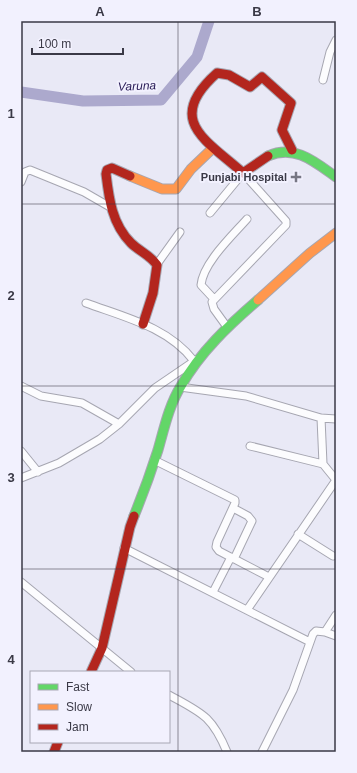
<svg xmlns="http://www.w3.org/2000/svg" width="357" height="773" font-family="Arial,sans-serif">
<rect width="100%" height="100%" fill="#e9e9f6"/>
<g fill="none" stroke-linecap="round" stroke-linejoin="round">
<path stroke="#aca9cd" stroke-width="11" d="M 21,92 L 83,101 L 161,100 L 197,57 L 209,21"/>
<defs>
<path id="street" d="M 323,80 L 330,52 L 336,40
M 21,182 L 25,172 L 30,170 L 84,192 L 110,207
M 210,213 L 243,173 L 286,221 L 286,225 L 212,302 L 214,309 L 227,327
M 157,264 L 180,232
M 214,299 L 201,285 C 203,263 232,236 247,219
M 86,303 C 124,317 168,327 194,361
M 21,386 L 41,396 L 82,403 L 119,424
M 180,387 L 246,396 L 321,418 L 323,464 L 336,480
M 321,418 L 336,419
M 250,446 L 323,464
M 21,451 L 38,472
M 154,460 L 235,500 L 235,503 L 217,542 L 216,547 L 219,551 L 269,577
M 21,478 L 59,463 L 100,439 L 119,424 L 155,388 L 196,360
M 233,508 L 248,516 L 252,521 L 234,559
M 298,534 L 333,556
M 124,548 L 310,642
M 21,582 L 131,672
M 213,592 L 231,557
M 247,610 L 336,480
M 325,632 L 336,636
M 169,695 C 202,713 212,716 227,752
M 262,752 L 293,690 L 313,634 L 316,631 L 325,632 L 336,615"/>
<path id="fast" d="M 268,156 C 295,144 315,162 336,177
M 134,516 C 143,494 151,472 158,450 C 164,429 169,405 181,386 C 200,352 229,325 258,300"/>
<path id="slow" d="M 130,176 L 162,189 L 176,189 L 191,169 L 213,148
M 258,300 L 310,253 L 336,233"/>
<path id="jam" d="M 268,156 L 243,173 C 206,140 164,120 217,73 L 229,75 L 250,87 L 262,77 L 291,103 L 282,130 L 292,150
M 130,176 L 112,168 L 107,170 L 106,174 C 109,199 112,224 131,243 C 139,251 150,255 157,265 L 153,293 L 143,324
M 91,672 L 102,648 L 130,527 L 134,516
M 54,752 L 58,742"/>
</defs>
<use href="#street" stroke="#a6a6b1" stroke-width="9"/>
<use href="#fast" stroke="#a6a6b1" stroke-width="11"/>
<use href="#slow" stroke="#a6a6b1" stroke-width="11"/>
<use href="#jam" stroke="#a6a6b1" stroke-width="11"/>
<use href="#street" stroke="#fcfcfe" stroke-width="7"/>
<use href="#fast" stroke="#63d668" stroke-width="9"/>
<use href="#slow" stroke="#ff974d" stroke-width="9"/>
<use href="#jam" stroke="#b3261e" stroke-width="9"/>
</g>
<path fill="none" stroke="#3a3946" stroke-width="1" stroke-opacity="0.55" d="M 178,21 L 178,752M 21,204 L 336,204M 21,386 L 336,386M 21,569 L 336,569"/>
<path fill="#777784" stroke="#f2f1fe" stroke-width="1.5" d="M294 171h4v4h4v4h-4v4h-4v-4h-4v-4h4z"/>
<g text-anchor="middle" stroke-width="4" stroke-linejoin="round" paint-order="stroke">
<g font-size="11" font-weight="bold" fill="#3a3946" stroke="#f2f1fe" text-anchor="end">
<text x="287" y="181">Punjabi Hospital</text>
</g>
<g font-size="12" font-style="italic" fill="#2d205a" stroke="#f2f1fe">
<text transform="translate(137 86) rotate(-2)" y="4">Varuna</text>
</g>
</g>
<rect width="357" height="773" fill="none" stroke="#f2f1fe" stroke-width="44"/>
<rect x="30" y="671" width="140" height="72" fill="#f2f1fe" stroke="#a8a7b4"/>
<rect x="38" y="684" width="20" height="6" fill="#63d668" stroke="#a8a7b4"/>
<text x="66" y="691" font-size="12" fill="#3a3946">Fast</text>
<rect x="38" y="704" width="20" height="6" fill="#ff974d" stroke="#a8a7b4"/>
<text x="66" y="711" font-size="12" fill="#3a3946">Slow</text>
<rect x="38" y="724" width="20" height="6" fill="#b3261e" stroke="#a8a7b4"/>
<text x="66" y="731" font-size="12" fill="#3a3946">Jam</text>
<path d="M32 48v6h91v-6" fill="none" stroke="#3a3946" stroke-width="2"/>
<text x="38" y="48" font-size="12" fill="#3a3946" stroke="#f2f1fe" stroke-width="3" paint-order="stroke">100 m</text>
<rect x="22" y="22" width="313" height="729" fill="none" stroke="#3a3946" stroke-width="1.5"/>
<g font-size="13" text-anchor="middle" font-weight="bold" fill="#3a3946">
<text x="100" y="16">A</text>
<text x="257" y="16">B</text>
<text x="11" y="118">1</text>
<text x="11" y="300">2</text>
<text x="11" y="482">3</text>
<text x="11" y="664">4</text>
</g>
</svg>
